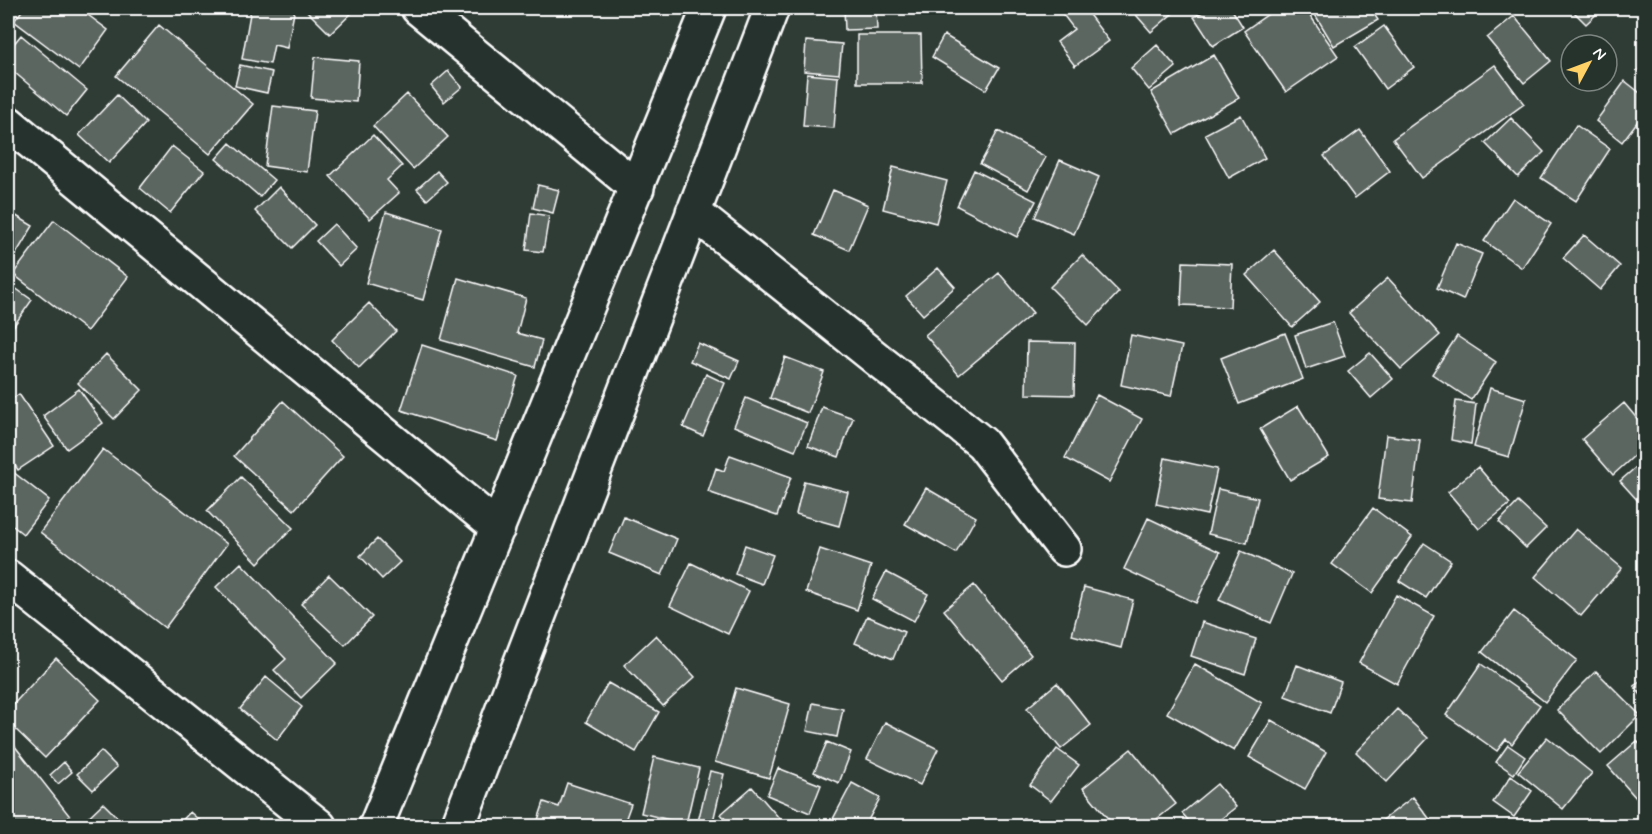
<svg xmlns="http://www.w3.org/2000/svg" width="1652" height="834" font-family="Mynerve,sans-serif">
<rect width="100%" height="100%" fill="#2f3b35"/>
<filter id="ink" filterUnits="userSpaceOnUse"><feTurbulence type="fractalNoise" baseFrequency=".0167" numOctaves="2"/><feDisplacementMap in="SourceGraphic" scale="12" xChannelSelector="R" yChannelSelector="G"/><feConvolveMatrix kernelMatrix="1 2 1 2 8 2 1 2 1" color-interpolation-filters="sRGB"/></filter>
<g filter="url(#ink)">
<path fill="#5b6661" stroke="#fff" stroke-width="1.5" d="M 24,8 L 88,8 L 84,12 L 108,30 L 79,70 L 14,21 Z
M 251,8 L 295,8 L 287,48 L 274,45 L 270,64 L 242,59 Z
M 304,8 L 357,8 L 330,34 Z
M 844,8 L 876,8 L 877,29 L 845,30 Z
M 1058,8 L 1084,8 L 1109,41 L 1075,66 L 1057,42 L 1074,29 Z
M 1130,8 L 1179,8 L 1151,32 Z
M 1209,8 L 1231,8 L 1243,27 L 1213,46 L 1194,17 Z
M 1277,8 L 1305,8 L 1338,56 L 1286,92 L 1244,31 Z
M 1311,8 L 1370,8 L 1378,20 L 1334,46 Z
M 1570,8 L 1603,8 L 1586,24 Z
M 1514,16 L 1551,61 L 1524,83 L 1487,38 Z
M 159,25 L 253,104 L 210,154 L 116,76 Z
M 1384,26 L 1414,67 L 1385,89 L 1355,47 Z
M 21,35 L 87,90 L 66,116 L 8,67 L 8,51 Z
M 857,35 L 921,35 L 922,83 L 857,83 Z
M 944,35 L 999,68 L 986,90 L 932,57 Z
M 806,41 L 842,44 L 839,74 L 804,71 Z
M 1157,45 L 1176,67 L 1149,90 L 1131,68 Z
M 1214,55 L 1239,98 L 1175,134 L 1151,92 Z
M 315,57 L 359,61 L 356,102 L 311,98 Z
M 1644,64 L 1644,76 L 1638,71 Z
M 240,65 L 272,72 L 267,93 L 235,86 Z
M 1495,65 L 1524,104 L 1422,178 L 1393,139 Z
M 448,71 L 462,87 L 444,102 L 431,86 Z
M 807,74 L 838,77 L 834,128 L 803,126 Z
M 1625,81 L 1644,96 L 1644,113 L 1622,142 L 1596,121 Z
M 407,94 L 448,137 L 413,169 L 373,126 Z
M 117,95 L 146,123 L 109,163 L 79,135 Z
M 273,106 L 315,111 L 307,172 L 265,166 Z
M 1241,115 L 1265,158 L 1229,178 L 1205,134 Z
M 1511,118 L 1544,152 L 1518,177 L 1485,143 Z
M 1576,125 L 1610,149 L 1576,201 L 1541,178 Z
M 1360,130 L 1390,171 L 1355,198 L 1324,156 Z
M 998,131 L 1046,157 L 1028,190 L 980,164 Z
M 373,135 L 402,166 L 387,180 L 399,193 L 370,219 L 330,176 Z
M 230,143 L 274,180 L 260,197 L 216,159 Z
M 172,146 L 204,171 L 170,213 L 140,188 Z
M 1060,160 L 1099,177 L 1074,234 L 1035,217 Z
M 893,167 L 947,181 L 936,223 L 883,209 Z
M 974,170 L 1036,201 L 1017,237 L 957,206 Z
M 437,171 L 447,182 L 427,200 L 417,189 Z
M 538,185 L 559,190 L 553,213 L 533,208 Z
M 279,187 L 315,225 L 292,248 L 255,211 Z
M 833,190 L 868,205 L 849,250 L 814,235 Z
M 1513,198 L 1551,224 L 1522,268 L 1484,241 Z
M 8,211 L 33,226 L 8,267 Z
M 386,212 L 442,229 L 423,300 L 366,283 Z
M 531,213 L 549,216 L 543,252 L 526,250 Z
M 54,220 L 128,277 L 87,331 L 13,274 Z
M 334,224 L 357,249 L 339,266 L 316,241 Z
M 1584,235 L 1620,266 L 1600,290 L 1563,258 Z
M 1456,243 L 1482,254 L 1463,300 L 1437,288 Z
M 1274,250 L 1320,302 L 1292,327 L 1246,275 Z
M 1082,255 L 1119,292 L 1088,325 L 1050,287 Z
M 1183,262 L 1232,264 L 1230,307 L 1181,305 Z
M 938,268 L 955,287 L 923,315 L 906,296 Z
M 999,273 L 1033,313 L 959,375 L 925,335 Z
M 458,278 L 526,298 L 517,333 L 542,340 L 535,367 L 441,340 Z
M 1388,278 L 1440,335 L 1401,369 L 1349,313 Z
M 8,283 L 32,300 L 8,334 Z
M 369,303 L 396,331 L 359,368 L 332,340 Z
M 1333,322 L 1345,356 L 1306,369 L 1295,335 Z
M 1285,333 L 1303,379 L 1239,404 L 1221,358 Z
M 1131,335 L 1182,346 L 1171,396 L 1121,385 Z
M 1457,336 L 1496,362 L 1471,400 L 1432,374 Z
M 1027,342 L 1075,343 L 1074,395 L 1026,394 Z
M 698,343 L 739,361 L 731,379 L 690,361 Z
M 422,345 L 518,376 L 497,441 L 401,410 Z
M 1370,353 L 1393,379 L 1371,398 L 1348,371 Z
M 106,354 L 142,390 L 114,419 L 78,383 Z
M 785,357 L 824,372 L 808,413 L 770,398 Z
M 706,374 L 725,383 L 703,436 L 683,427 Z
M 1490,388 L 1526,399 L 1509,457 L 1474,447 Z
M 79,389 L 103,423 L 67,449 L 43,416 Z
M 19,394 L 54,446 L 18,470 L 8,455 L 8,402 Z
M 1097,395 L 1142,419 L 1109,482 L 1065,458 Z
M 746,398 L 807,423 L 795,451 L 734,426 Z
M 283,401 L 343,456 L 294,510 L 234,456 Z
M 1456,401 L 1476,404 L 1471,444 L 1451,440 Z
M 1624,403 L 1644,427 L 1644,447 L 1613,475 L 1582,439 Z
M 1298,406 L 1329,457 L 1290,480 L 1260,429 Z
M 822,407 L 853,418 L 839,457 L 808,446 Z
M 1386,435 L 1420,440 L 1412,503 L 1378,499 Z
M 103,449 L 227,544 L 165,628 L 40,532 Z
M 730,455 L 791,477 L 777,516 L 708,492 L 716,468 L 724,471 Z
M 1165,458 L 1217,469 L 1207,515 L 1156,504 Z
M 1478,467 L 1510,504 L 1479,529 L 1448,492 Z
M 1636,467 L 1644,476 L 1644,497 L 1639,502 L 1620,481 Z
M 8,468 L 49,500 L 23,534 L 8,522 Z
M 241,477 L 293,528 L 258,563 L 207,511 Z
M 804,481 L 848,492 L 839,526 L 796,514 Z
M 926,488 L 976,517 L 956,553 L 905,524 Z
M 1218,489 L 1258,498 L 1247,543 L 1208,534 Z
M 1518,502 L 1546,528 L 1526,548 L 1499,522 Z
M 1373,508 L 1412,537 L 1372,593 L 1332,564 Z
M 624,517 L 677,539 L 662,575 L 609,553 Z
M 1148,518 L 1220,552 L 1196,603 L 1124,569 Z
M 1576,529 L 1622,568 L 1581,616 L 1535,577 Z
M 377,539 L 400,562 L 382,579 L 360,556 Z
M 1424,543 L 1451,561 L 1426,598 L 1399,581 Z
M 745,545 L 773,555 L 762,584 L 735,574 Z
M 820,549 L 871,566 L 857,610 L 806,592 Z
M 1241,551 L 1292,574 L 1271,623 L 1219,600 Z
M 241,563 L 337,663 L 301,698 L 274,670 L 286,659 L 216,587 Z
M 691,563 L 749,591 L 728,634 L 670,606 Z
M 886,572 L 928,594 L 914,621 L 872,599 Z
M 329,575 L 372,617 L 345,645 L 301,604 Z
M 974,585 L 1031,655 L 1002,680 L 944,610 Z
M 1084,587 L 1133,600 L 1121,648 L 1072,635 Z
M 1396,595 L 1434,616 L 1397,684 L 1359,663 Z
M 1514,611 L 1577,660 L 1545,702 L 1482,652 Z
M 867,616 L 904,632 L 893,659 L 855,643 Z
M 1202,622 L 1256,639 L 1245,674 L 1191,656 Z
M 656,635 L 695,677 L 663,706 L 624,665 Z
M 56,658 L 100,700 L 45,758 L 8,722 L 8,710 Z
M 1195,664 L 1262,703 L 1234,751 L 1167,713 Z
M 1481,664 L 1540,705 L 1512,744 L 1506,739 L 1497,751 L 1446,715 Z
M 1297,665 L 1341,682 L 1330,713 L 1285,696 Z
M 1596,671 L 1640,715 L 1601,754 L 1557,710 Z
M 266,677 L 302,707 L 277,740 L 240,709 Z
M 1644,678 L 1644,699 L 1634,686 Z
M 608,683 L 659,712 L 636,752 L 586,722 Z
M 1057,683 L 1091,725 L 1061,749 L 1027,708 Z
M 736,688 L 790,704 L 769,778 L 715,762 Z
M 813,703 L 843,709 L 837,737 L 807,731 Z
M 1397,709 L 1428,738 L 1387,782 L 1356,752 Z
M 1271,720 L 1326,752 L 1305,789 L 1249,757 Z
M 885,722 L 938,749 L 920,785 L 867,759 Z
M 1547,737 L 1592,773 L 1563,809 L 1518,772 Z
M 10,740 L 76,824 L 73,826 L 8,826 L 8,742 Z
M 1637,741 L 1644,749 L 1644,807 L 1608,766 Z
M 827,742 L 851,752 L 839,783 L 814,772 Z
M 1508,745 L 1525,757 L 1514,774 L 1496,762 Z
M 1057,749 L 1079,765 L 1051,801 L 1030,785 Z
M 1131,749 L 1176,804 L 1148,826 L 1114,826 L 1083,788 Z
M 101,751 L 117,767 L 93,790 L 77,774 Z
M 654,757 L 699,768 L 686,824 L 641,813 Z
M 64,762 L 72,772 L 58,784 L 50,775 Z
M 778,768 L 821,785 L 810,813 L 767,795 Z
M 710,771 L 724,774 L 712,826 L 697,826 Z
M 1511,776 L 1532,791 L 1514,817 L 1493,802 Z
M 567,783 L 631,804 L 623,826 L 536,826 L 544,802 L 559,807 Z
M 852,783 L 880,798 L 865,826 L 848,826 L 833,819 Z
M 1217,784 L 1236,807 L 1212,826 L 1193,826 L 1182,813 Z
M 752,787 L 786,826 L 731,826 L 721,814 Z
M 1413,797 L 1435,826 L 1375,826 Z
M 103,803 L 126,826 L 79,826 Z
M 190,812 L 206,826 L 177,826 Z
M 1024,818 L 1028,826 L 1008,826 Z"/>
<g fill="none" stroke-linecap="round" stroke-linejoin="round">
<defs>
<path id="street" d="M 418,8 L 637,188
M 8,123 L 498,528
M 693,212 L 982,443 L 1064,549
M 8,577 L 319,826
M 376,826 L 709,8
M 458,826 L 772,8"/>
</defs>
<use href="#street" stroke="#fff" stroke-width="38"/>
<use href="#street" stroke="#26332d" stroke-width="33"/>
</g>
</g>
<rect width="1652" height="834" fill="none" stroke="#26332d" stroke-width="30"/>
<rect x="15" y="15" width="1622" height="804" fill="none" stroke="#fff" stroke-width="2" filter="url(#ink)"/>
<g transform="translate(1589 63) rotate(49)"><circle r="28" fill="#26332d" stroke="#7d8581" stroke-width="1.5"/>
<path d="M0-4.5L10 22L0 15L-10 22Z" fill="#ffd166"/>
<text y="-9" font-size="16" font-weight="bold" text-anchor="middle" fill="#ffffff">N</text>
</g>
</svg>
